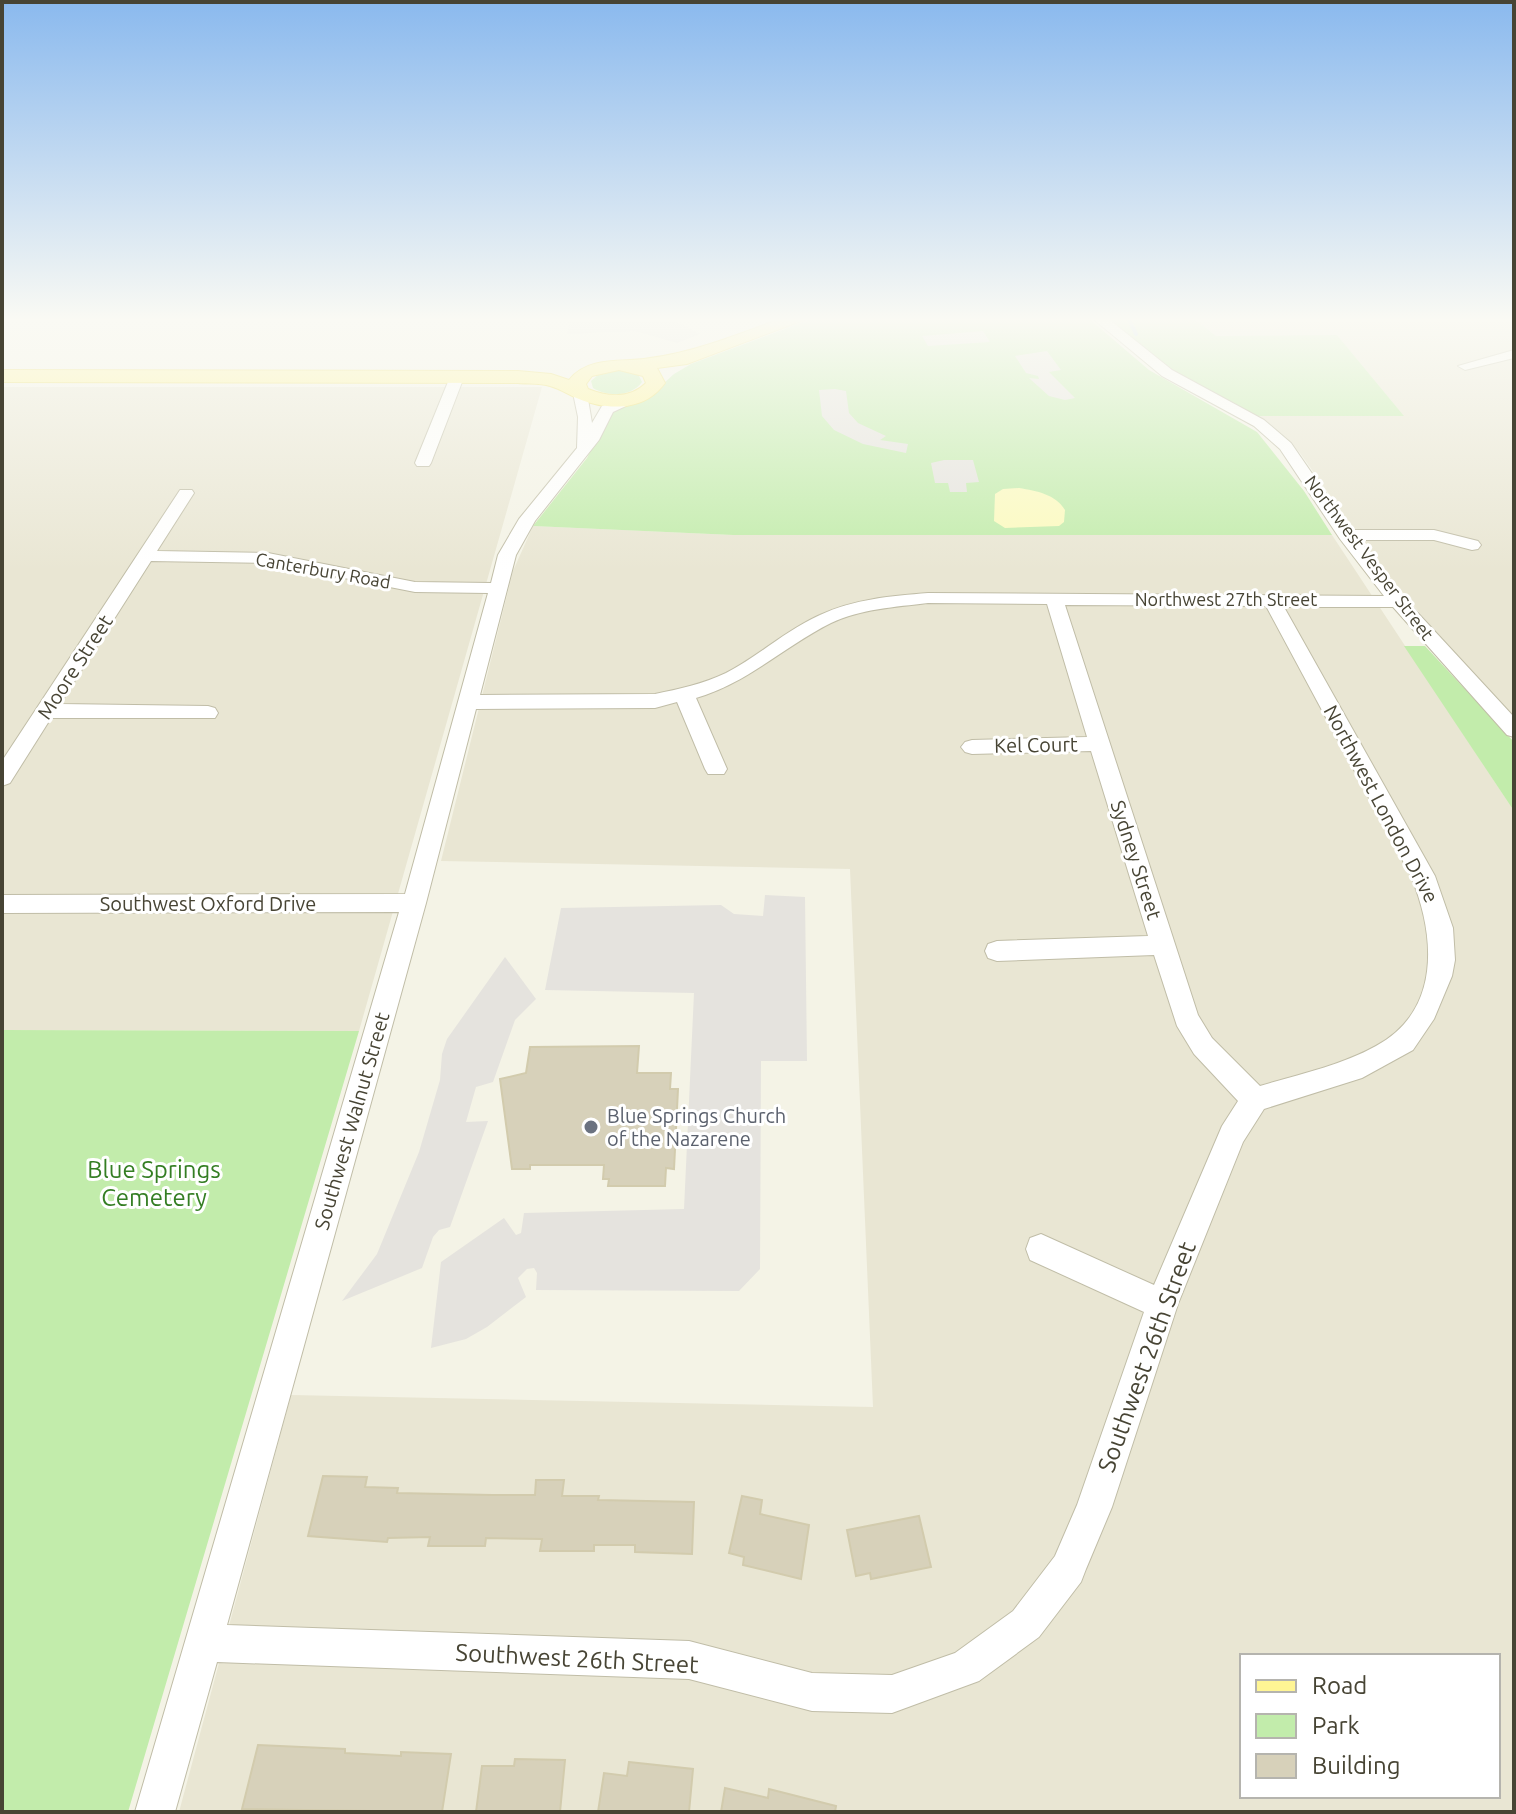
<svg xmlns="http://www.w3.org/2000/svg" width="1516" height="1814" font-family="Ubuntu,sans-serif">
<rect width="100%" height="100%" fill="#f4f3e6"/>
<path fill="#e9e6d3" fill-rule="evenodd" d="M 1192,317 L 1514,317 L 1514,717 L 1437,634 L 1373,556 L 1300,453 L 1279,432 L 1255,416 L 1403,415 L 1337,335 L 1216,336 Z
M 2,387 L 542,387 L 359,1031 L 2,1030 Z
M 533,526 L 733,535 L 1332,535 L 1514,811 L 1514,1812 L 179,1812 L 291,1395 L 873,1407 L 850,869 L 441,861 L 513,571 ZM 1242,1656 L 1498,1656 L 1498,1796 L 1242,1796 Z"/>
<path fill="#c2ecab" d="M 817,317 L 1087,317 L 1149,370 L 1257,432 L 1304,491 L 1332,535 L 733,535 L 533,526 L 587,458 L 609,414 L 654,392 L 674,374 L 691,364 Z
M 1102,317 L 1192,317 L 1216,336 L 1337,335 L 1404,416 L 1255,416 L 1149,357 Z
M 615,370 L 638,374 L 642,382 C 631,397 608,397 593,388 L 591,381 L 599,374 Z
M 1404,646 L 1425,646 L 1514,742 L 1514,811 Z
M 2,1030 L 359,1031 L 128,1812 L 2,1812 Z"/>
<path fill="#fcfabe" d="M 1019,488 C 1037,491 1055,494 1065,510 L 1064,522 L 1059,526 L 1005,528 L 994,521 L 995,494 L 1003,489 Z"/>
<path fill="#e5e3de" d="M 571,317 L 668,317 L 700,334 L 677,343 L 635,331 L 567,334 Z
M 983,331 L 990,342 L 928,346 L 922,336 Z
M 1047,351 L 1061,370 L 1049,372 L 1075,398 L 1065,400 L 1049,396 L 1029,378 L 1039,379 L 1038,376 L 1026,373 L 1015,356 Z
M 835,389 L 846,391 L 849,413 L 858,423 L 886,436 L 880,440 L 908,444 L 906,453 L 863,444 L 834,430 L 822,416 L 819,390 Z
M 944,460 L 973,460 L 979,482 L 966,483 L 967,492 L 950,492 L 948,483 L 935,483 L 931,463 Z
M 765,895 L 805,897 L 807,1061 L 761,1061 L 760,1269 L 739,1291 L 536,1290 L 537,1273 L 534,1268 L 527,1269 L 518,1278 L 526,1297 L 487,1327 L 466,1339 L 431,1348 L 441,1262 L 504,1218 L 516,1235 L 521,1233 L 524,1213 L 684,1209 L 694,993 L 545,990 L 561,908 L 721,905 L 734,914 L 763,916 Z
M 505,957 L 536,999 L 515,1020 L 493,1082 L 476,1087 L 466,1122 L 488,1121 L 450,1227 L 439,1230 L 433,1237 L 422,1268 L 342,1301 L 377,1254 L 419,1152 L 440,1080 L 442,1054 L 447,1039 Z"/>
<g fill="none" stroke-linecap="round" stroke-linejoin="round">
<path stroke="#9dc1f6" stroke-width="4" d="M 1128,317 L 1136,334"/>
</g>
<path fill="#d7d1ba" stroke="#d2cbad" stroke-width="2" d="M 639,1046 L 637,1073 L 671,1073 L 670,1089 L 678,1089 L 674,1169 L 666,1168 L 665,1186 L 608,1186 L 609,1179 L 603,1179 L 604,1165 L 530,1165 L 530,1169 L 512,1169 L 500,1079 L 526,1073 L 530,1047 Z
M 323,1476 L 367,1477 L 365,1487 L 398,1488 L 397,1493 L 492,1495 L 535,1495 L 536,1480 L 564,1480 L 562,1496 L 599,1496 L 598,1500 L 694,1502 L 692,1554 L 635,1552 L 635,1545 L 594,1545 L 594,1551 L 540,1551 L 542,1539 L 486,1538 L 485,1546 L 428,1546 L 430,1537 L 388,1538 L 387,1542 L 308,1536 Z
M 742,1496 L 762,1500 L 760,1514 L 809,1525 L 801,1579 L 743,1565 L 744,1557 L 729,1553 Z
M 919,1516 L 931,1567 L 871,1579 L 870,1573 L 856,1576 L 847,1530 Z
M 258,1745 L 345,1749 L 345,1753 L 401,1756 L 401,1752 L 451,1754 L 442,1812 L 242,1809 Z
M 515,1759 L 565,1760 L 560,1812 L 476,1812 L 482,1766 L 514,1766 Z
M 629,1762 L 693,1769 L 689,1812 L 598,1812 L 604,1773 L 627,1776 Z
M 725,1788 L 768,1798 L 769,1789 L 836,1806 L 835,1812 L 721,1812 Z"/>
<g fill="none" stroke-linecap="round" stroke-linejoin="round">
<defs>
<path id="minor" d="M 1091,317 L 1106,317 L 1172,370 L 1264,420 L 1291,443 L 1351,530 L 1434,530 L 1478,541 L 1481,545 L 1478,549 L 1472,550 L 1434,540 L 1359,540 L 1404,598 L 1514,717 L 1514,737 L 1507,735 L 1393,607 L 1284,607 L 1435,876 L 1453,928 L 1455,960 L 1452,976 L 1434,1019 L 1413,1050 L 1362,1078 L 1264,1109 L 1243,1142 L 1178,1304 L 1112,1507 L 1086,1569 L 1081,1582 L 1039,1637 L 979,1681 L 892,1713 L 812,1711 L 689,1679 L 217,1662 L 175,1812 L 135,1812 L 399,912 L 2,913 L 2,895 L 405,894 L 488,593 L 415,592 L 268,563 L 151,561 L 60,704 L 208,706 L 215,708 L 218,713 L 215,718 L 51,718 L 10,783 L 2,786 L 2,761 L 180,490 L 192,490 L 194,493 L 157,551 L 268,553 L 415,582 L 491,583 L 498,555 L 519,519 L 577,448 L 578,417 L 573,393 L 580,389 L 587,393 L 592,423 L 602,406 L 634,395 L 641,399 L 613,412 L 599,440 L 535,521 L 516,555 L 480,695 L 655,694 C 679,689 703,684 726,673 C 759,656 786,630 820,615 C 854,599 891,596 928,593 L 1384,596 L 1340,539 L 1280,449 L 1254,426 L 1162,376 ZM 928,603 L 1047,604 L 1087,737 L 972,740 L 965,742 L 961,747 L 965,752 L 972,754 L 1091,751 L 1148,936 L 997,941 L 988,944 L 985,951 L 988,958 L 997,961 L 1154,955 L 1177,1026 L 1194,1054 L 1238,1101 L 1222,1126 L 1154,1285 L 1041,1234 L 1030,1238 L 1026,1249 L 1030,1260 L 1144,1312 L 1077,1505 L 1055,1556 L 1013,1611 L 955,1653 L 892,1675 L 812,1673 L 689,1641 L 227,1625 L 426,903 L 476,709 L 655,708 L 677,702 L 705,769 L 708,774 L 724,774 L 727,769 L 696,698 C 748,683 783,647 831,623 C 861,609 895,607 928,603 ZM 1065,605 L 1266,606 L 1411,876 C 1435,935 1442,1010 1376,1046 C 1340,1066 1299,1074 1260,1086 L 1212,1038 L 1198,1015 Z
M 1514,350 L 1514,358 L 1465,370 L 1458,366 Z
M 457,373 L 464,377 L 431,463 L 429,466 L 417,466 L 415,463 L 450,377 Z"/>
<path id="major" d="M 786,317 L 812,317 L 687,364 L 657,368 L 665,383 C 645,411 609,411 579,399 C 569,395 561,389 550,386 C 540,383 528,384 518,383 L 2,382 L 2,370 L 518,371 L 551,374 L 569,380 C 584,361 608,361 630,360 C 685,357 735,335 786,317 ZM 619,370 L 643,376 L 646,383 C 630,399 608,397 588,389 L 586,384 L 592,376 Z"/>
</defs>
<use href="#minor" stroke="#c0bda7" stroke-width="2"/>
<use href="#major" stroke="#eddd5b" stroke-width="2"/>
<use href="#minor" fill="#fff" fill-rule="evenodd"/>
<use href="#major" fill="#fff594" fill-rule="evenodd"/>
</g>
<linearGradient id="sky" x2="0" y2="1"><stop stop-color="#8ab9ee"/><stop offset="0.56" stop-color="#fafaf4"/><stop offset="1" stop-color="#fafaf4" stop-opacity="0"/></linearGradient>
<rect width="1516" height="571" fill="url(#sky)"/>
<circle fill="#6b7280" stroke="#fff" stroke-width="3" cx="591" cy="1127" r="8"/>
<g text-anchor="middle" stroke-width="6" stroke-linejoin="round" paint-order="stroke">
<g font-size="18" fill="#474434" stroke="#fff">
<text transform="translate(1369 558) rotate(53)" y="6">Northwest Vesper Street</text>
<text transform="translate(323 571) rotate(10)" y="6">Canterbury Road</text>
<text x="1226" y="606">Northwest 27th Street</text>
</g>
<g font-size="20" fill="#474434" stroke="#fff">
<text transform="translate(75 667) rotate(-57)" y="7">Moore Street</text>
<text transform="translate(1036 745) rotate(-1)" y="7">Kel Court</text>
<text transform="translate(1381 804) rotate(62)" y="7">Northwest London Drive</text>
<text transform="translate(1136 860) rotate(72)" y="7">Sydney Street</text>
<text x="208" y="911">Southwest Oxford Drive</text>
<text transform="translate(352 1121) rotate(-74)" y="7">Southwest Walnut Street</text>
</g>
<g font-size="20" fill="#5b616d" stroke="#fff" text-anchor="start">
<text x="607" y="1123">Blue Springs Church<tspan x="607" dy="23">of the Nazarene</tspan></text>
</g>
<g font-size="24" fill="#347e23" stroke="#fff">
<text x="154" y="1178">Blue Springs<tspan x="154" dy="28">Cemetery</tspan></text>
</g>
<g font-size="24" fill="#474434" stroke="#fff">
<text transform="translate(1147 1357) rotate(-70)" y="8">Southwest 26th Street</text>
<text transform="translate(577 1659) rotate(3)" y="8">Southwest 26th Street</text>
</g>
</g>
<rect width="1516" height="1814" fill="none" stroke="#474434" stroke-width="8"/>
<rect x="1240" y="1654" width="260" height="144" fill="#ffffff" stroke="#b5b4ae" stroke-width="2"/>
<rect x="1256" y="1680" width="40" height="12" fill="#fff594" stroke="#b5b4ae" stroke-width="2"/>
<text x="1312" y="1694" font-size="24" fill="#474434">Road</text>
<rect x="1256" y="1714" width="40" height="24" fill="#c2ecab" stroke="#b5b4ae" stroke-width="2"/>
<text x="1312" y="1734" font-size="24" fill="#474434">Park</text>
<rect x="1256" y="1754" width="40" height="24" fill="#d7d1ba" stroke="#b5b4ae" stroke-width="2"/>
<text x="1312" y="1774" font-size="24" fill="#474434">Building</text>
</svg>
